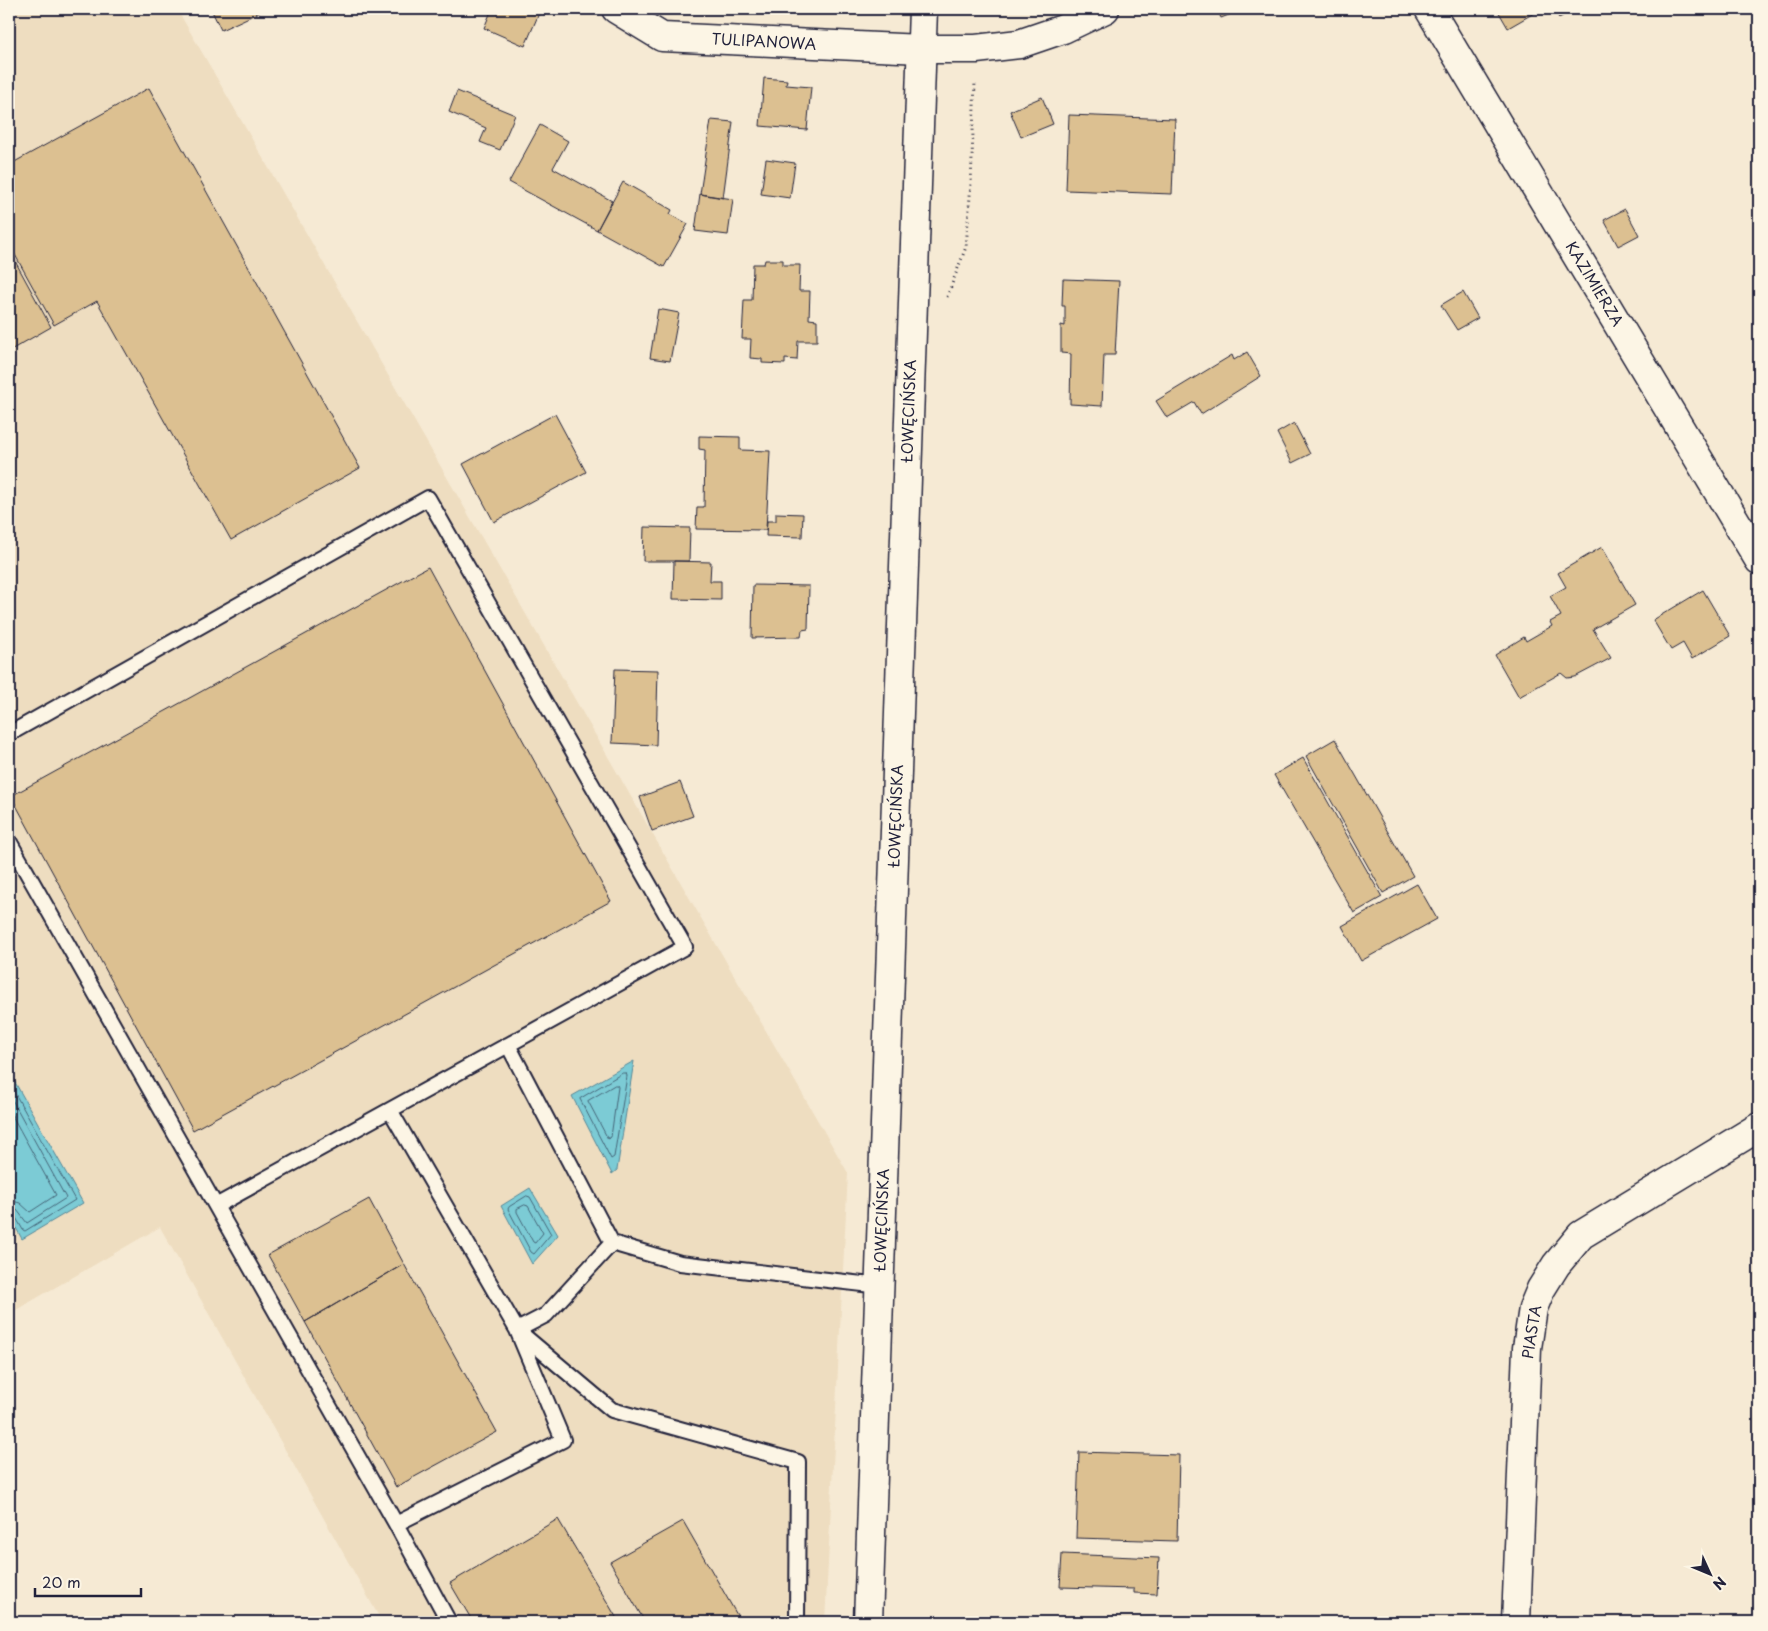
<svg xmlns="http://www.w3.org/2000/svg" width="1768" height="1631" font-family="'Playpen Sans',sans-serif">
<rect width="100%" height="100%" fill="#f6ead4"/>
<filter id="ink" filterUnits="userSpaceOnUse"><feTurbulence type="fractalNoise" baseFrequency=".02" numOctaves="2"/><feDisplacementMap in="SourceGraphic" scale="10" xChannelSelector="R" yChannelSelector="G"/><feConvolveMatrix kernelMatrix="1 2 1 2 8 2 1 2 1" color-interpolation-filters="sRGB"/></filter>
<g filter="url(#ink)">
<path fill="#eeddc0" d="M 9,9 L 177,9 L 848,1173 L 825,1622 L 382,1622 L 160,1227 L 9,1314 Z"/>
<path fill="#7bcbd5" stroke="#578797" d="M 634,1061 L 617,1170 L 612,1174 L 572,1096 Z
M 12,1077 L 83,1203 L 22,1239 L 9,1215 L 9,1079 Z
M 530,1188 L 558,1235 L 532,1264 L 501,1206 Z"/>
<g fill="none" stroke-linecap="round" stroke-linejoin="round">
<path stroke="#466679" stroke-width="1" d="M 623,1073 L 626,1073 L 627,1076 L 614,1157 L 611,1159 L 580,1099 Z
M 9,1083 L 75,1200 L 25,1231 L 23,1230 L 15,1216 L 9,1214
M 615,1085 L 617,1085 L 618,1087 L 611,1137 L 608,1139 L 588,1101 Z
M 9,1094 L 66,1198 L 27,1223 L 17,1210 L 9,1208
M 9,1110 L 56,1195 L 30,1212 L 20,1203 L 9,1200
M 527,1196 L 530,1197 L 551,1234 L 534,1254 L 531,1252 L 508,1209 L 509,1207 Z
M 525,1205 L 528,1206 L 543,1233 L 535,1243 L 533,1242 L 517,1212 L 517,1209 Z"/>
</g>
<path fill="#dcc091" stroke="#22223b" d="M 211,9 L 258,9 L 260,12 L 221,30 Z
M 492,9 L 534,9 L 540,11 L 525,46 L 484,28 Z
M 1217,9 L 1244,9 L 1221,18 Z
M 1497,9 L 1541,9 L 1508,28 Z
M 1553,9 L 1575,9 L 1559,18 Z
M 764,78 L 787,80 L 786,85 L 811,87 L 807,130 L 760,126 Z
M 149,88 L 360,468 L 231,540 L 97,301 L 54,325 L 9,244 L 9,165 Z
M 457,91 L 515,115 L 500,150 L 480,142 L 486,128 L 449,112 Z
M 1042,97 L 1053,124 L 1021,137 L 1010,111 Z
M 1069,115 L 1175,119 L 1172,194 L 1066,190 Z
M 711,120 L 733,122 L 723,198 L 700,194 Z
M 540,125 L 568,141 L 553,168 L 612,201 L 597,230 L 509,182 Z
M 766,159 L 795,163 L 790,198 L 761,194 Z
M 623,182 L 672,210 L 670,214 L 688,224 L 664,267 L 597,230 Z
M 700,194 L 733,199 L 728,235 L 695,231 Z
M 1625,209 L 1639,235 L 1618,246 L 1604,220 Z
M 9,250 L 51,327 L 9,351 Z
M 765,260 L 783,260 L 783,265 L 800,265 L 799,291 L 810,291 L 809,319 L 817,320 L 817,341 L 798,341 L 797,360 L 785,359 L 785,364 L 762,363 L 762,359 L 750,358 L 751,339 L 742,339 L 744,300 L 752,300 L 753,264 L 764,264 Z
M 1063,279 L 1119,281 L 1115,355 L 1104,355 L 1102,406 L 1070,404 L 1071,354 L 1061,353 L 1061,325 L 1065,326 L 1065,306 L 1062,306 Z
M 1463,292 L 1478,318 L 1457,330 L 1441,305 Z
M 658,309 L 679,313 L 670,361 L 650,358 Z
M 1247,352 L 1261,376 L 1201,414 L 1194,402 L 1167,418 L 1156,401 L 1232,355 L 1234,360 Z
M 555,414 L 586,472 L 494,522 L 463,464 Z
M 1294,423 L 1310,454 L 1292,463 L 1277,433 Z
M 699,436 L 740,437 L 740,450 L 770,451 L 766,530 L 696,529 L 697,507 L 704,507 L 705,450 L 699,449 Z
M 776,513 L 803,514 L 802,537 L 766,536 L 767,521 L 776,521 Z
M 644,527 L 690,528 L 689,561 L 643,561 Z
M 1602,547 L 1635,605 L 1593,629 L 1611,658 L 1575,677 L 1567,678 L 1561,673 L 1519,697 L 1495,655 L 1524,637 L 1526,641 L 1552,626 L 1550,622 L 1561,616 L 1550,596 L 1566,587 L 1558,573 Z
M 674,561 L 711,562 L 710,581 L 721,581 L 721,600 L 673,599 Z
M 428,567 L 611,901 L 193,1130 L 11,796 Z
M 753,585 L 809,586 L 808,629 L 802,630 L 801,637 L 752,638 Z
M 1703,590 L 1730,636 L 1692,659 L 1683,643 L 1671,650 L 1653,620 Z
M 615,669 L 658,670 L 656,745 L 612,743 Z
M 1335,739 L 1413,876 L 1383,893 L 1306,756 Z
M 1303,758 L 1382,897 L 1354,913 L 1274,775 Z
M 680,782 L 693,816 L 652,831 L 640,797 Z
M 1417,884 L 1437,919 L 1361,961 L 1342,926 Z
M 369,1199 L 404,1264 L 305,1322 L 268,1255 Z
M 404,1264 L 497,1432 L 396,1487 L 305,1322 Z
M 1079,1452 L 1179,1455 L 1177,1541 L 1076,1538 Z
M 558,1519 L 619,1622 L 473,1622 L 450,1583 Z
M 683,1521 L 741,1622 L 645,1622 L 610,1562 Z
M 1062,1554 L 1159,1558 L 1157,1594 L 1134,1593 L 1134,1589 L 1060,1587 Z"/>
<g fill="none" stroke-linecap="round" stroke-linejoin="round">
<defs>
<path id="lane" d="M 9,734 L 428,498 L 685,947 L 508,1045 L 612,1243 L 680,1263 L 880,1286
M 9,841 L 396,1524 L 449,1622
M 390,1110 L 508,1045
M 216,1206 L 390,1110 L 517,1330 L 612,1410 L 798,1462 L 797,1622
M 396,1524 L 563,1440 L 517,1330 L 546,1315 L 612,1243"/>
<path id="street" d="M 616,9 L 662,37 L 921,49 L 976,49 L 1019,44 L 1063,29 L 1105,9
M 1429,9 L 1759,560
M 1516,1622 L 1527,1348 L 1533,1308 L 1541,1289 L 1556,1265 L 1581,1235 L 1759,1127"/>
<path id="secondary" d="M 868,1622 L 923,9"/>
</defs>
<use href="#lane" stroke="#22223b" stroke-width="18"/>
<use href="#street" stroke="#22223b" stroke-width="31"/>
<use href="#secondary" stroke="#22223b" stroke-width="31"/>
<path stroke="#22223b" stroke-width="3" stroke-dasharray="1 4" stroke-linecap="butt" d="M 947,297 L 966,247 L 971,183 L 975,82"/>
<use href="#lane" stroke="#fcf5e5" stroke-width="14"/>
<use href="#street" stroke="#fcf5e5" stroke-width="28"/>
<use href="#secondary" stroke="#fcf5e5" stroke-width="28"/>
</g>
</g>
<g text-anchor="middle" stroke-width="4.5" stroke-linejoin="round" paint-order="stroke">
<g font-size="15" fill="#22223b" stroke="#fcf5e5">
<text transform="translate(764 42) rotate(3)" y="5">TULIPANOWA</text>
<text transform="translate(1594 284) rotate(59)" y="5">KAZIMIERZA</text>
<text transform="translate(909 411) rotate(-88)" y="5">ŁOWĘCIŃSKA</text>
<text transform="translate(896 816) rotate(-88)" y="5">ŁOWĘCIŃSKA</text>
<text transform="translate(882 1220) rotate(-88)" y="5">ŁOWĘCIŃSKA</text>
<text transform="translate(1532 1332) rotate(-81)" y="5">PIASTA</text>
</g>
</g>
<rect width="1768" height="1631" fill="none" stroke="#fcf5e5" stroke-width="30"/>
<rect x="15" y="15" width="1738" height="1601" fill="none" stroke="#22223b" stroke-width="2" filter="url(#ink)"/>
<g transform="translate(1710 1574) rotate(134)" stroke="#fcf5e5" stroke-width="4" paint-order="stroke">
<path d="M0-4L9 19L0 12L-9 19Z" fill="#22223b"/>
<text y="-8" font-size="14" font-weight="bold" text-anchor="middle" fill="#22223b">N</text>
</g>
<path d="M35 1588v8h106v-8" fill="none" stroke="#22223b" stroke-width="2.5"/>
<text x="42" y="1588" font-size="15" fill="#22223b" stroke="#fcf5e5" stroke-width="4" paint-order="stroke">20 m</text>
</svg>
